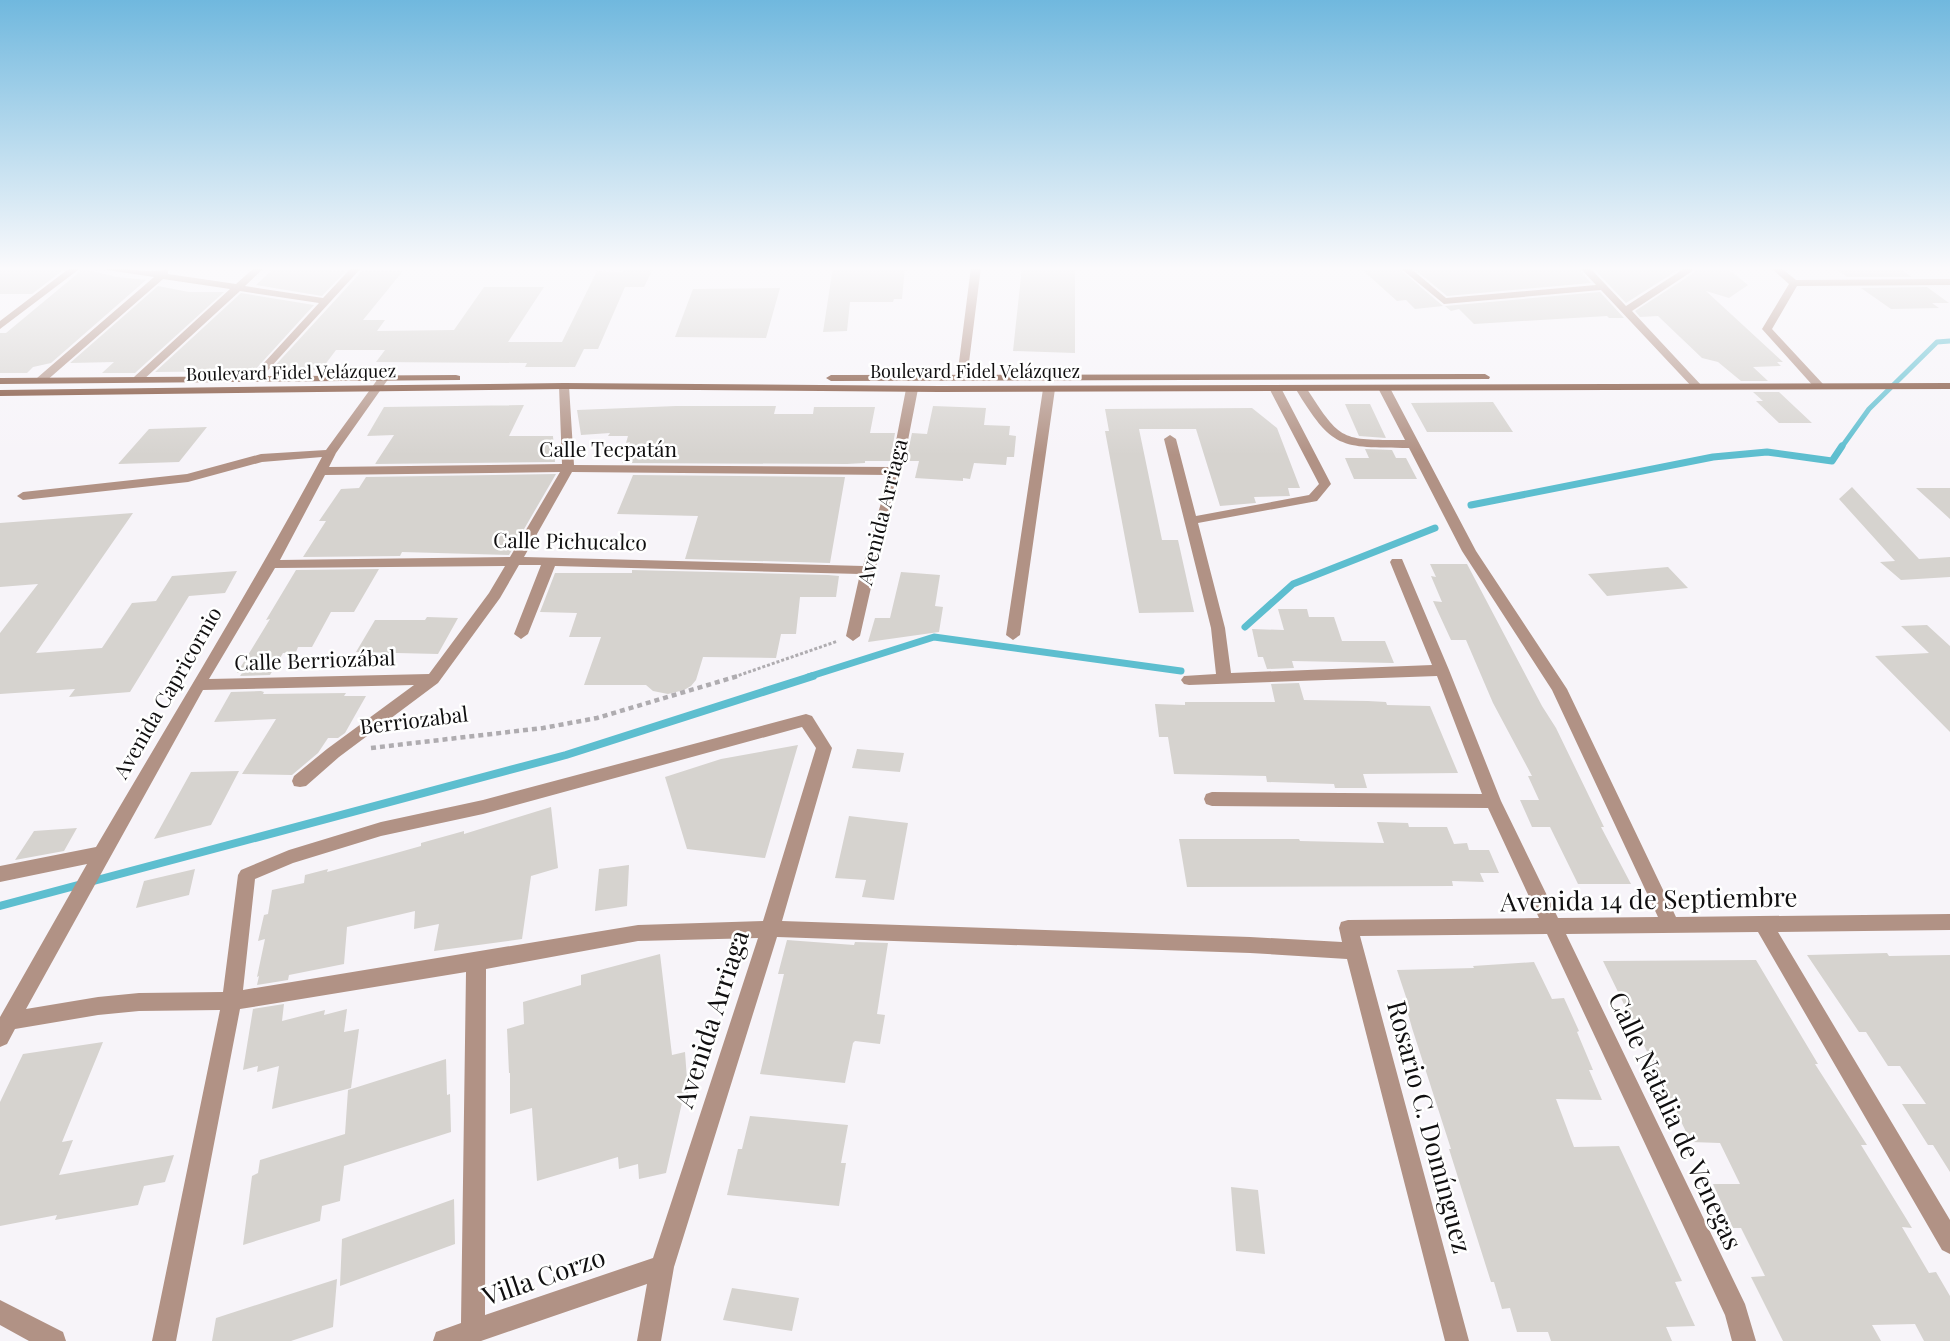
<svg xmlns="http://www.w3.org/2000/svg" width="1950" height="1341" font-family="'Playfair Display',serif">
<rect width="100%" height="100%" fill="#f7f4f9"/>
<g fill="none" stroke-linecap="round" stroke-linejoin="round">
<path stroke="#5dbecf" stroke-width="5" d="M 1841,448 L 1869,409 L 1937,342 L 1950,341"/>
<path stroke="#5dbecf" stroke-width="7" d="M 1471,505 L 1713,457 L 1767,452 L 1832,461 L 1842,446
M 1245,627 L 1293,584 L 1435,528
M 808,677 L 934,637 L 1181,671"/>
<path stroke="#5dbecf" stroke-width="8" d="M 0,906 L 566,755 L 813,676"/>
</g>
<path fill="#d6d3cf" d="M 0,267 L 67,267 L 32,294 L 0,294 Z
M 625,267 L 654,267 L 644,287 L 625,287 L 598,349 L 584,349 L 575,367 L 525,367 L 527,363 L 376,362 L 385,350 L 336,350 L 321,370 L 271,370 L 362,271 L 403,271 L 363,320 L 385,320 L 377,331 L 454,330 L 484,287 L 544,287 L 508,342 L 562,342 L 597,271 L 622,272 Z
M 833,267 L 905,267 L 902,299 L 894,299 L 893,302 L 850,302 L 847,331 L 823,332 Z
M 1022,267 L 1075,267 L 1075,353 L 1013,351 Z
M 1359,267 L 1397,267 L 1443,306 L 1415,309 L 1406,300 L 1397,301 Z
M 1412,267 L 1577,267 L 1591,283 L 1447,296 Z
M 1592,267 L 1677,267 L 1678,270 L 1626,303 Z
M 1693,267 L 1726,267 L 1748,285 L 1729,298 L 1706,291 L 1783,362 L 1777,362 L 1781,366 L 1753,367 L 1768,381 L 1741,381 L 1718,362 L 1702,358 L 1658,316 L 1640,317 L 1635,311 L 1692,274 L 1695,270 Z
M 1833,267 L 1898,267 L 1912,277 L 1847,277 Z
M 83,269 L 117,277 L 146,280 L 51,363 L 33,367 L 27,373 L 0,373 L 0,333 L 6,333 Z
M 272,270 L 309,270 L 346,271 L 322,296 L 256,285 Z
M 158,286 L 189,292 L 224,292 L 135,373 L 102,373 L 114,362 L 70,363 Z
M 1927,287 L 1949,303 L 1932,303 L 1939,308 L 1891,309 L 1861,288 Z
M 780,288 L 766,338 L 675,337 L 693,289 Z
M 1600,292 L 1624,318 L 1609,318 L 1607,316 L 1474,324 L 1459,309 L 1451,311 L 1445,306 Z
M 241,293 L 314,305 L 254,371 L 155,372 Z
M 1753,392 L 1779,392 L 1812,423 L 1779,423 L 1756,401 L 1763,401 Z
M 1493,402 L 1513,432 L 1427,432 L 1411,403 Z
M 1345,404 L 1370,404 L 1386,438 L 1359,436 Z
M 524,405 L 509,436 L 553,436 L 555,462 L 375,464 L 394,435 L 367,436 L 384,407 Z
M 733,406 L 776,406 L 774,414 L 813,414 L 814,407 L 875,407 L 870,433 L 895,433 L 890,461 L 865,461 L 865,463 L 847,464 L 622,463 L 630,442 L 626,443 L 628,436 L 608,436 L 610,433 L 581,435 L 577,410 L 676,406 Z
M 933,406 L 986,408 L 984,425 L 1010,426 L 1009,435 L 1016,436 L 1014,457 L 1007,457 L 1006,465 L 974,463 L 970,479 L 963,478 L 963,481 L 915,478 L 919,461 L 906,461 L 912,433 L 927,434 Z
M 1252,408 L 1277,428 L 1300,488 L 1288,488 L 1290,496 L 1254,497 L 1256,503 L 1220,506 L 1196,429 L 1139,429 L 1162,540 L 1178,540 L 1194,612 L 1139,613 L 1105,431 L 1109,431 L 1105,409 Z
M 207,427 L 179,462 L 118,464 L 149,429 Z
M 1365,449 L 1392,450 L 1396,458 L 1406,458 L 1417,479 L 1354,479 L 1345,458 L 1369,458 Z
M 556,474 L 509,555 L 402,552 L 400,556 L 303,557 L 326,521 L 319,521 L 341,489 L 359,488 L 366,477 Z
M 633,475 L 845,477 L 830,563 L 685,559 L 698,516 L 617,514 Z
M 1852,487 L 1919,559 L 1950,557 L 1950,577 L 1901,580 L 1880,562 L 1895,561 L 1839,499 Z
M 1916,488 L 1950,488 L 1950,519 Z
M 133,513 L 36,653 L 102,648 L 132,603 L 156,601 L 172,576 L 237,571 L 225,593 L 189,596 L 130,692 L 69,697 L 75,689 L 0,694 L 0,633 L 38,584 L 0,587 L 0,523 Z
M 1430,564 L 1467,564 L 1542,706 L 1556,728 L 1604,827 L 1601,827 L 1631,884 L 1578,884 L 1550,827 L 1532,827 L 1520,800 L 1539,800 L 1528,776 L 1532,776 L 1493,703 L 1466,640 L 1451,640 L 1433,601 L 1442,602 L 1431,576 L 1436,577 Z
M 1668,567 L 1688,588 L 1607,596 L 1588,574 Z
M 379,569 L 354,612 L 331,612 L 312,647 L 298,647 L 296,652 L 283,653 L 270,675 L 240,676 L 242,673 L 237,673 L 270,619 L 266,620 L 296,570 Z
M 632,570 L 828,575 L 839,576 L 836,597 L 800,597 L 796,634 L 781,634 L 776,658 L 703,657 L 696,680 L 691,686 L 684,690 L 668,694 L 653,691 L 646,685 L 584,685 L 601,637 L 569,637 L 577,613 L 540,612 L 555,573 L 632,573 Z
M 901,572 L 940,575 L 935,606 L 943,607 L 939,632 L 868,642 L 875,618 L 890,618 Z
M 1278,609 L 1307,609 L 1309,617 L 1334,617 L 1342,641 L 1385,641 L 1394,663 L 1292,661 L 1294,668 L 1267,669 L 1263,657 L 1258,657 L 1252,629 L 1284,630 Z
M 427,617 L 458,618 L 438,654 L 356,652 L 375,620 L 425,620 Z
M 1927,625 L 1950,646 L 1950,732 L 1875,656 L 1929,653 L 1901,626 Z
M 1299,683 L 1304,700 L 1368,701 L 1386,702 L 1387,705 L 1430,706 L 1458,773 L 1363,774 L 1367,788 L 1335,788 L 1334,784 L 1267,782 L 1266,776 L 1174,774 L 1168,737 L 1159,737 L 1155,704 L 1185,705 L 1185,702 L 1275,702 L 1271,684 Z
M 261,691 L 264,692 L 263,694 L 346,693 L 344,696 L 366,696 L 345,733 L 338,738 L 328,738 L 318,753 L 292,775 L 242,774 L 276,719 L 214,722 L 231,692 Z
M 798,745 L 765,858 L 687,849 L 665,777 L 721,759 Z
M 857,749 L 904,753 L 900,772 L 852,768 Z
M 239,771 L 211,825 L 154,839 L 191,772 Z
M 551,807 L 558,868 L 531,876 L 522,939 L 434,951 L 439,924 L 414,929 L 415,911 L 347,927 L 344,964 L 289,975 L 288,980 L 257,985 L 259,976 L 257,977 L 265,939 L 258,941 L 264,915 L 268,914 L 272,890 L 304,883 L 305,875 L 328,869 L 327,872 L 389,855 L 421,846 L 421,843 L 464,831 L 464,834 Z
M 849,816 L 908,823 L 894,900 L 862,897 L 866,880 L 835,878 Z
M 1377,822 L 1408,823 L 1409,827 L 1447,827 L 1454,844 L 1467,843 L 1469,850 L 1489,850 L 1499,873 L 1480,873 L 1484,882 L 1452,881 L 1453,886 L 1187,887 L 1179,839 L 1299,839 L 1300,841 L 1384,843 Z
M 77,828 L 64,851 L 15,860 L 34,831 Z
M 629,865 L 627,906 L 595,911 L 599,869 Z
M 195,869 L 189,895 L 136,908 L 144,881 Z
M 787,940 L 854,945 L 855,942 L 888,943 L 877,1014 L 885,1015 L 880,1044 L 855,1041 L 853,1043 L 845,1083 L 760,1074 L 784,974 L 778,974 Z
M 1887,953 L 1889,956 L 1950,955 L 1950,1172 L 1933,1145 L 1928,1145 L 1902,1104 L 1926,1104 L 1900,1066 L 1888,1066 L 1866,1032 L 1859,1032 L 1807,955 Z
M 660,954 L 672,1055 L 685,1052 L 688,1093 L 684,1094 L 666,1173 L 639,1179 L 638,1164 L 619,1169 L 618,1157 L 537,1181 L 532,1108 L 510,1114 L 510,1073 L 509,1073 L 507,1029 L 524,1024 L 523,1002 L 581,985 L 581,975 Z
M 1756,960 L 1818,1064 L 1815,1064 L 1867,1145 L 1861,1145 L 1912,1228 L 1902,1227 L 1929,1273 L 1936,1272 L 1950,1296 L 1950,1341 L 1924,1341 L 1915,1324 L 1872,1325 L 1881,1341 L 1783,1341 L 1751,1277 L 1765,1276 L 1741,1228 L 1733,1228 L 1713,1184 L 1740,1184 L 1720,1143 L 1691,1142 L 1603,961 Z
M 1534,962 L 1552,999 L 1564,998 L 1579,1031 L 1577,1032 L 1593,1070 L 1589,1070 L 1602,1100 L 1556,1099 L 1574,1147 L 1619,1146 L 1682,1281 L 1675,1282 L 1695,1326 L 1666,1327 L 1672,1341 L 1551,1341 L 1548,1332 L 1517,1332 L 1510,1308 L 1502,1309 L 1494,1282 L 1491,1282 L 1449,1149 L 1451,1149 L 1412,1028 L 1405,1003 L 1408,1003 L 1397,970 L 1474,968 L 1473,966 Z
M 284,1004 L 282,1021 L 325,1010 L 324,1015 L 347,1009 L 344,1032 L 359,1029 L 351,1088 L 272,1109 L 279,1066 L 257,1072 L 258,1066 L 243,1070 L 253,1009 Z
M 103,1042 L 62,1142 L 73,1140 L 59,1175 L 174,1155 L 165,1182 L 144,1186 L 138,1205 L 55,1220 L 57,1215 L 0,1226 L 0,1102 L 23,1054 Z
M 446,1059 L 447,1095 L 450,1094 L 451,1132 L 344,1166 L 340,1201 L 322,1206 L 320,1221 L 243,1245 L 252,1176 L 258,1173 L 260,1160 L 345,1134 L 348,1090 Z
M 750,1116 L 848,1125 L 841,1163 L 846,1163 L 839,1206 L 727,1195 L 738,1149 L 742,1149 Z
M 1231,1187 L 1258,1190 L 1265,1254 L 1236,1251 Z
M 454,1199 L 455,1244 L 340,1286 L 342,1239 Z
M 337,1279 L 333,1327 L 291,1341 L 212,1341 L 216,1318 Z
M 732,1288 L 799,1298 L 792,1331 L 723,1320 Z"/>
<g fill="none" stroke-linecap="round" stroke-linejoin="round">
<path stroke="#afacb0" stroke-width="3" stroke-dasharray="3 2" stroke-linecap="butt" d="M 734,677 L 838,641"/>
<path stroke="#afacb0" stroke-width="4.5" stroke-dasharray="5 4" stroke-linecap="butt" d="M 371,748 L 543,728 L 597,718 L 738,676"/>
<path fill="#b19285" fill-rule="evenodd" d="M 71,267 L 82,267 L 0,329 L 0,321 Z
M 102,267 C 120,266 151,275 165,269 L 168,270 L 168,274 L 236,284 L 255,267 L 265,267 L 245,286 L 323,298 L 352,267 L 362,267 L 259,380 L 255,381 L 250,378 L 319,303 L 240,291 L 142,381 L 134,381 L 134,377 L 230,289 L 163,279 L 45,382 L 37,382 L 37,378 L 154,277 L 107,270 Z
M 971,267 L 981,267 L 967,378 L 962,381 L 957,378 Z
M 1399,267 L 1409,267 L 1446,298 L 1596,285 L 1579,267 L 1589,267 L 1626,306 L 1682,270 L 1679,267 L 1690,267 L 1693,270 L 1691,272 L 1632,311 L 1702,386 L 1701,388 L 1693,388 L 1601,290 L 1444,304 Z
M 1770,267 L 1780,267 L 1796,280 L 1950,279 L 1950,285 L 1797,286 L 1772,329 L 1823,384 L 1824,386 L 1819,389 L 1815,388 L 1762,329 L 1789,284 Z
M 384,375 L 389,378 L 336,453 L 329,467 L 562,464 L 559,386 L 564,383 L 569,386 L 574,465 L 891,467 L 906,389 L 908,387 L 916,387 L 918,389 L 902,471 L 875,570 L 860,636 L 853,641 L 846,636 L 860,574 L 555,566 L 528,634 L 521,639 L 514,634 L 541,565 L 519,565 L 500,598 L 438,683 L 339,757 L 306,786 L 300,787 L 294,786 L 292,781 L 294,776 L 327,749 L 414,685 L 203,690 L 26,1009 L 98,997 L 139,993 L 223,992 L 238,875 L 241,870 L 289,850 L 381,822 L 483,800 L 806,714 L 812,716 L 832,748 L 782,921 L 1250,937 L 1342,942 L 1339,928 L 1341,922 L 1348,920 L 1539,918 L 1488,808 L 1212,806 L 1206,804 L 1204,799 L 1206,794 L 1212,792 L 1482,794 L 1437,676 L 1189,685 L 1184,684 L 1181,680 L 1184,676 L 1216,674 L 1211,628 L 1164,439 L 1170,435 L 1176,439 L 1196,516 L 1309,495 L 1319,484 L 1269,388 L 1275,385 L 1281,388 L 1331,484 L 1317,501 L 1198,523 L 1225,628 L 1231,673 L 1432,665 L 1390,562 L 1392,559 L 1402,559 L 1449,670 L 1501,801 L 1558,918 L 1658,917 L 1552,690 L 1462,551 L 1409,448 C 1339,447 1333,450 1295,388 L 1297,386 L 1305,386 C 1341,441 1339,440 1405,440 L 1378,388 L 1384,385 L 1390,388 L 1476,551 L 1567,689 L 1676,917 L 1950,914 L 1950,930 L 1778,932 L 1950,1220 L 1950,1254 L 1942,1250 L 1758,932 L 1566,934 L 1745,1304 L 1756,1341 L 1732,1341 L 1725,1315 L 1547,934 L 1360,936 L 1469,1341 L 1445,1341 L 1347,959 L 1250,953 L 777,937 L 674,1267 L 661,1341 L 637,1341 L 647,1284 L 481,1341 L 433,1341 L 436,1332 L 461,1323 L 466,972 L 240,1009 L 176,1341 L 152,1341 L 220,1010 L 139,1011 L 98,1015 L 15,1029 L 7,1044 L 0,1047 L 0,1017 L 87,864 L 0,882 L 0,866 L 96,847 C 172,717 251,589 322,457 L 262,462 L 188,482 L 23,500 L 17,496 L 23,492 L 187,474 L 261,454 L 326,450 L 380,376 ZM 560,472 L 510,557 L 280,560 L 325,475 ZM 572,472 L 889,475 L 863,566 L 524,557 ZM 505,566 L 489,593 L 429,674 L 209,679 L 275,568 ZM 802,727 L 816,748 L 763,921 L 638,925 L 243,990 L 255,879 L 293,863 L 381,836 L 483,814 ZM 758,938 L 653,1258 L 485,1315 L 486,969 L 638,941 Z
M 1049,386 L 1055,389 L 1020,635 L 1013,640 L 1006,635 L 1043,389 Z
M 0,1300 L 63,1332 L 66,1341 L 29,1341 L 0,1325 Z"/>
<path fill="#754129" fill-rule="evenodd" d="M 1485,374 L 1490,377 L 1489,379 L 831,381 L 826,378 L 831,375 Z
M 456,375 L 460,376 L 460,380 L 0,384 L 0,378 Z
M 564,383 L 939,386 L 1950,383 L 1950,389 L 939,392 L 564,389 L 0,396 L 0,390 Z"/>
</g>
<linearGradient id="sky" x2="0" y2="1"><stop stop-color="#70b8de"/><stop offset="0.59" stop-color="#fbfafc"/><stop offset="1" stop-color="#fbfafc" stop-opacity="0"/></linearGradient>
<rect width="1950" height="455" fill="url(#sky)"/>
<g text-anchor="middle" stroke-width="5" stroke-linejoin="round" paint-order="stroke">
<g font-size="18" fill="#100f10" stroke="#fff">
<text x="975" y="378">Boulevard Fidel Velázquez</text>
<text transform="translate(291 373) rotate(-1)" y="6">Boulevard Fidel Velázquez</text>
</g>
<g font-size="21" fill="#100f10" stroke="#fff">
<text x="608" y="457">Calle Tecpatán</text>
<text transform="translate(883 512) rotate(-76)" y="7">Avenida Arriaga</text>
<text transform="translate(570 542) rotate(1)" y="7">Calle Pichucalco</text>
<text transform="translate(315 661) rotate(-2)" y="7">Calle Berriozábal</text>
<text transform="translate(168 693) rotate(-60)" y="7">Avenida Capricornio</text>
<text transform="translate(414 721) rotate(-7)" y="7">Berriozabal</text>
</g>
<g font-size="26" fill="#100f10" stroke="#fff">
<text transform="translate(1649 900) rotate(-1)" y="9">Avenida 14 de Septiembre</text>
<text transform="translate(712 1019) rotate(-72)" y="9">Avenida Arriaga</text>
<text transform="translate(1675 1121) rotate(65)" y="9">Calle Natalia de Venegas</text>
<text transform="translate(1429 1127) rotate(75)" y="9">Rosario C. Domínguez</text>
<text transform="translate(544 1277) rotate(-19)" y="9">Villa Corzo</text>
</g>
</g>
</svg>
